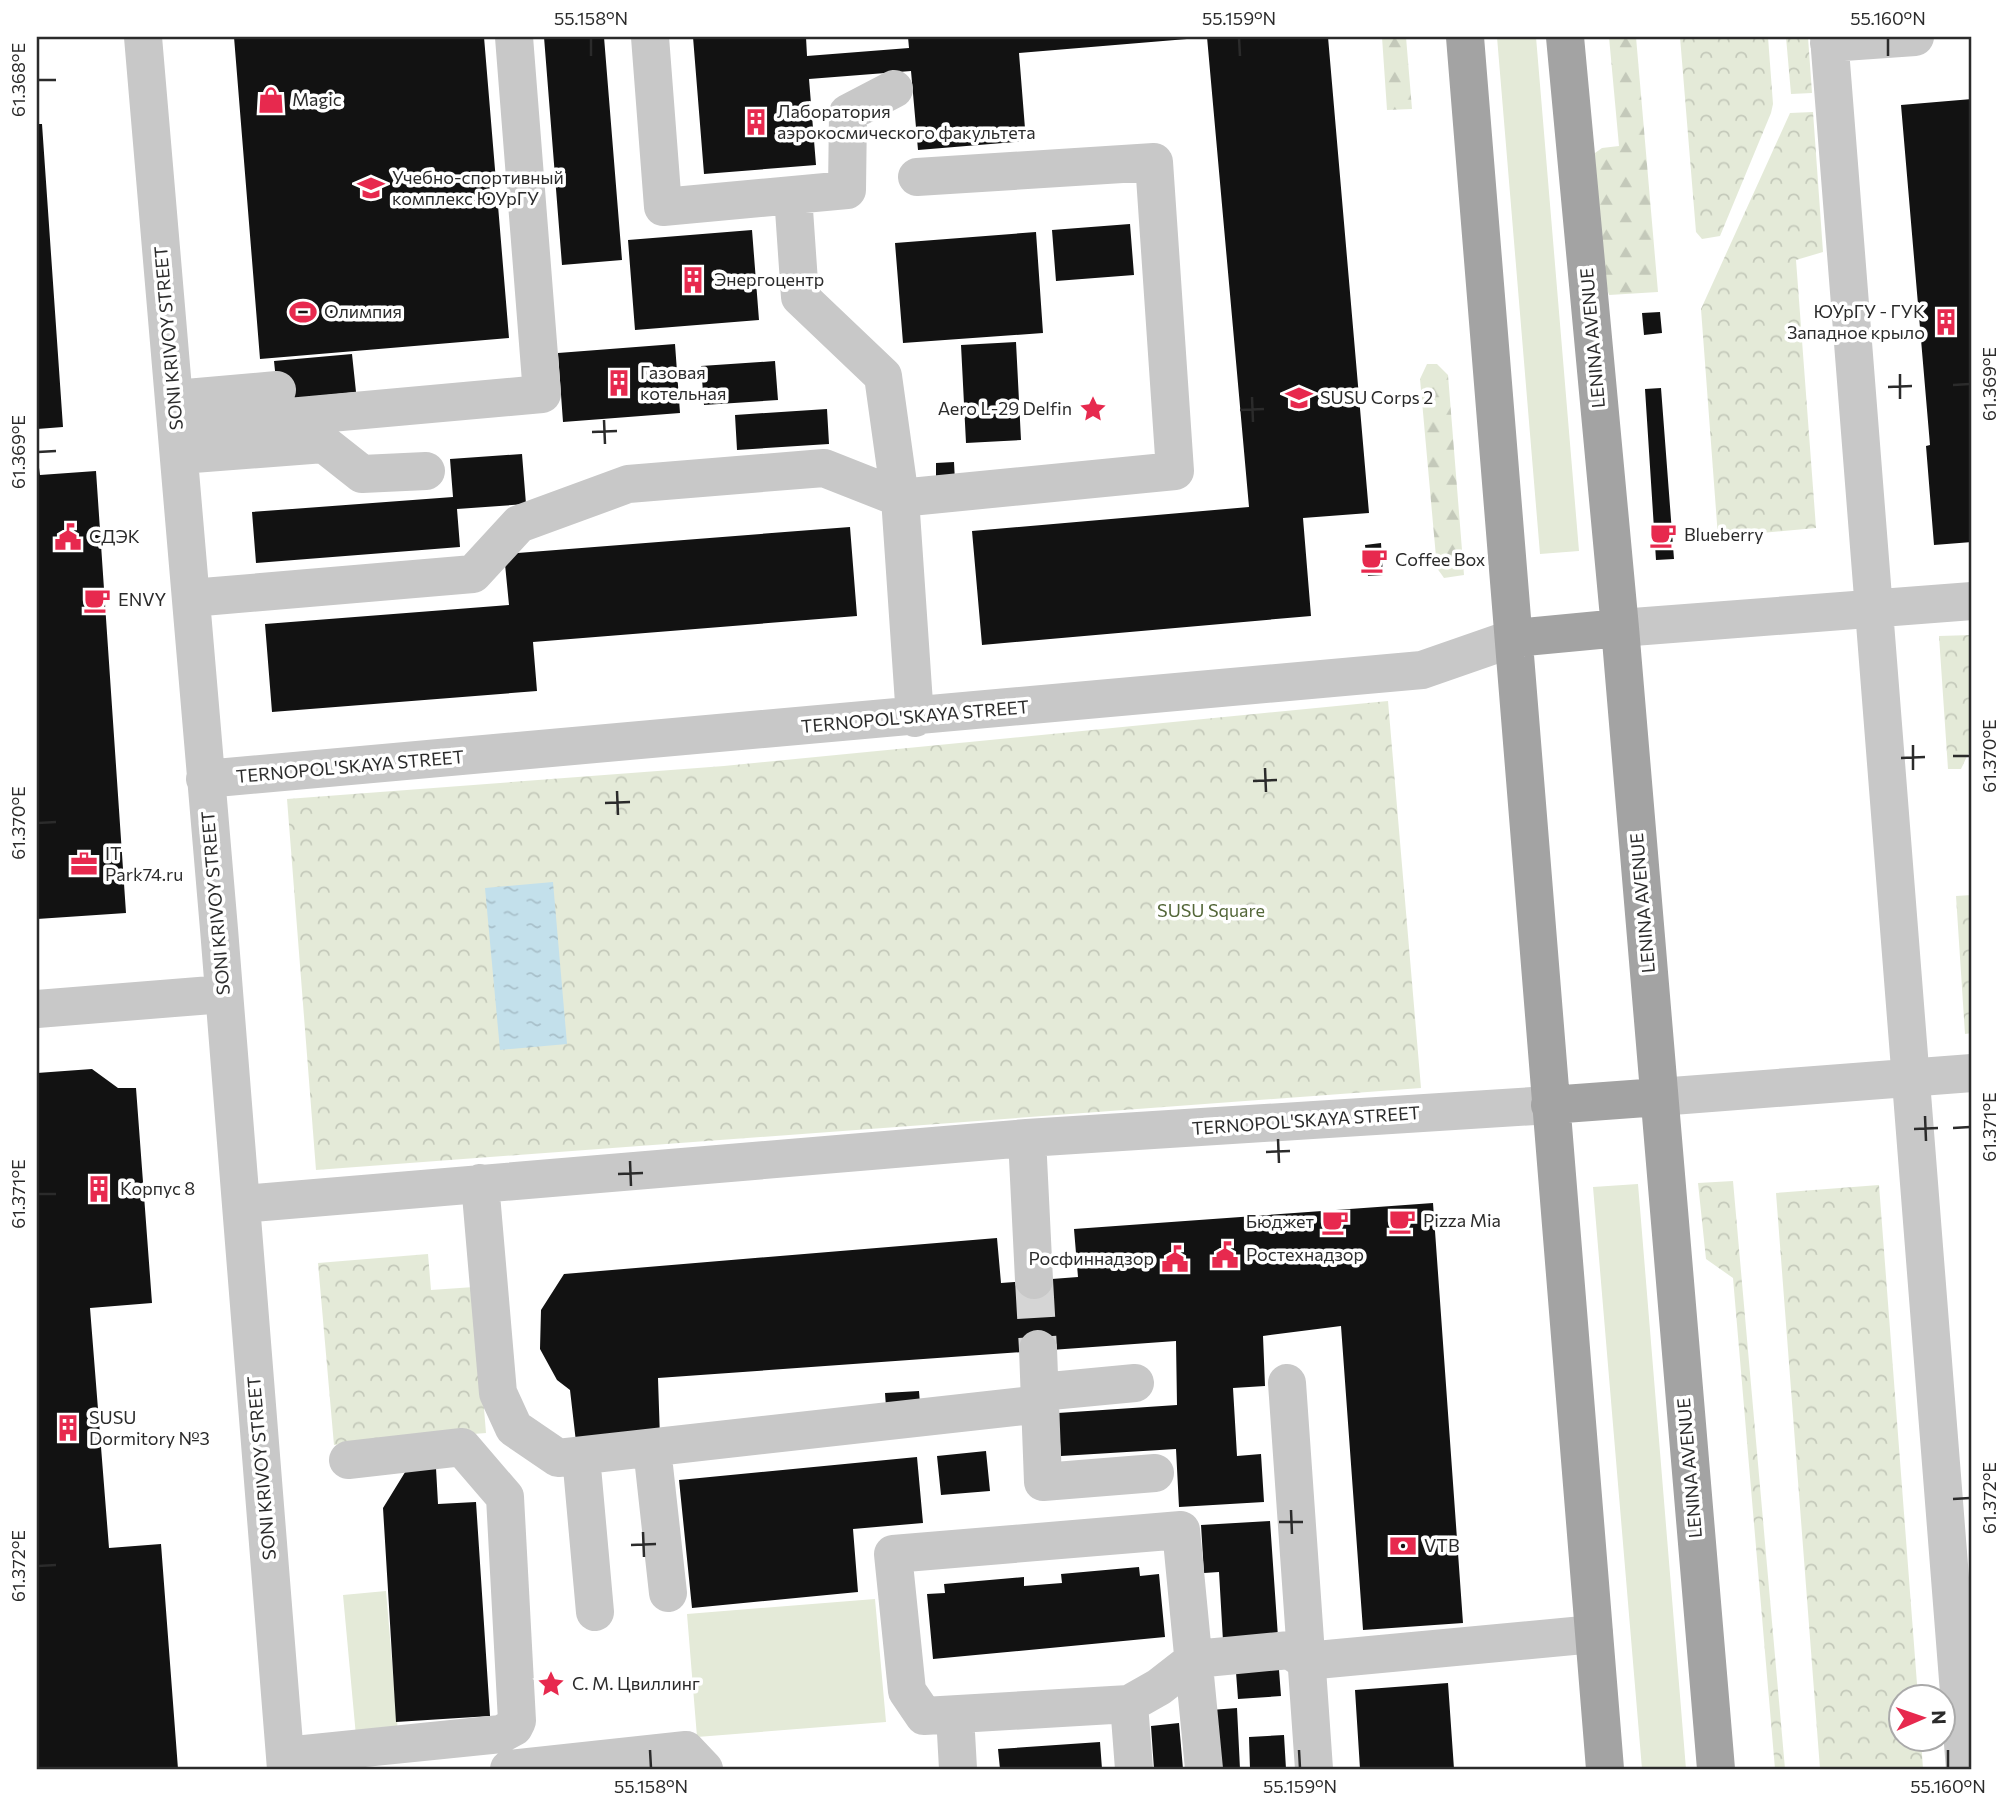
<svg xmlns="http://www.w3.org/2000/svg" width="2009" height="1806" font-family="Commissioner,sans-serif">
<defs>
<pattern id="forest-firs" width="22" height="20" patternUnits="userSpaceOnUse" patternTransform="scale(1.75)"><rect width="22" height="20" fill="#e4ead8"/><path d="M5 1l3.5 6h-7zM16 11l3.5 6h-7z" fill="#c4c9ba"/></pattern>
<pattern id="park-crowns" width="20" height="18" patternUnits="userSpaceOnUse" patternTransform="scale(1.75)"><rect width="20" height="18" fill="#e4ead8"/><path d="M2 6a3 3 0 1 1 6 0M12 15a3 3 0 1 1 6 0" fill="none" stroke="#c4c9ba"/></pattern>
<pattern id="water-ripples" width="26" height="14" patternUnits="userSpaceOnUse" patternTransform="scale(1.75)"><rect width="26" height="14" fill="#c3e0eb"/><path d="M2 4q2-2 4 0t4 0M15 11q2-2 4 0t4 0" fill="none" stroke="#a8c0ca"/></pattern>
</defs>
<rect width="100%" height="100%" fill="#fff"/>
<path fill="#e4ead8" d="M 1497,37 L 1536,37 L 1579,551 L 1540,554 Z
M 1638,1184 L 1686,1769 L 1642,1769 L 1593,1187 Z
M 386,1591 L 398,1732 L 356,1736 L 343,1595 Z
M 875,1599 L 886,1722 L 697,1737 L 687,1614 Z"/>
<path fill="url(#forest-firs)" d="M 1382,37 L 1406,37 L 1412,109 L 1387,110 Z
M 1609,37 L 1636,37 L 1658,292 L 1609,295 L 1597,258 L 1595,153 L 1602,148 L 1619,146 Z
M 1427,364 L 1437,364 L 1448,375 L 1464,575 L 1444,578 L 1437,568 L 1420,379 Z"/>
<path fill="url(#park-crowns)" d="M 1680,37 L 1768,37 L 1773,104 L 1771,113 L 1720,236 L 1702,239 L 1696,232 Z
M 1786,37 L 1808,37 L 1812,93 L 1791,94 Z
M 1813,112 L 1823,252 L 1796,260 L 1816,528 L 1718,537 L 1701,309 L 1790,113 Z
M 1972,635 L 1972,752 L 1968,754 L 1961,769 L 1948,769 L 1939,636 Z
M 1388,701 L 1421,1088 L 316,1170 L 287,799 L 724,766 Z
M 1972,895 L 1972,1033 L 1965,1034 L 1956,896 Z
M 1733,1181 L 1785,1769 L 1775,1769 L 1733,1278 L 1706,1259 L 1698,1183 Z
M 1879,1185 L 1918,1697 L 1900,1698 L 1900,1740 L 1921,1740 L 1923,1769 L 1820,1769 L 1776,1193 Z
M 428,1254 L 431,1290 L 474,1287 L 486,1433 L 334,1445 L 318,1263 Z"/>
<path fill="url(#water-ripples)" d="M 553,882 L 567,1044 L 500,1050 L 485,888 Z"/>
<path fill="#121212" d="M 234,37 L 484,37 L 509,338 L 260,359 Z
M 544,37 L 604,37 L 622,260 L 562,265 Z
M 693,37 L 806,37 L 807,56 L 909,48 L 908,37 L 1187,39 L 1019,53 L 1026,141 L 918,150 L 911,71 L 809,79 L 816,165 L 704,174 Z
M 1207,37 L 1328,37 L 1369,513 L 1303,518 L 1311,616 L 982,645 L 972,531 L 1249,507 Z
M 1972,99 L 1972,542 L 1934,545 L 1926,446 L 1930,445 L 1901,105 Z
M 37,124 L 42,124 L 63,427 L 37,429 Z
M 1130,224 L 1134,275 L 1056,281 L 1052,230 Z
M 752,230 L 759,320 L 635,330 L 628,240 Z
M 1036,232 L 1043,333 L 903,343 L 895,243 Z
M 1660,312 L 1662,333 L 1644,335 L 1642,313 Z
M 1016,342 L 1021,440 L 966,443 L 961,345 Z
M 675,344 L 680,413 L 563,422 L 558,353 Z
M 352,354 L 356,392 L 278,400 L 274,361 Z
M 775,361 L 778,400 L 704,405 L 701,366 Z
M 1661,388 L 1674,559 L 1656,560 L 1645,389 Z
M 827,409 L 829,444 L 737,450 L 735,415 Z
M 37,453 L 40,475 L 96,471 L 126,913 L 37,919 Z
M 522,454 L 526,504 L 457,509 L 460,547 L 256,563 L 252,512 L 453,497 L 450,459 Z
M 954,462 L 955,482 L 936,483 L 936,463 Z
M 850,527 L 857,616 L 533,642 L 537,691 L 272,712 L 265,624 L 509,605 L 504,554 Z
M 1381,543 L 1383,575 L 1368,576 L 1365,545 Z
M 92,1069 L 118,1088 L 136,1088 L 152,1303 L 90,1308 L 109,1548 L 161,1544 L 178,1769 L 37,1769 L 37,1073 Z
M 1433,1203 L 1463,1623 L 1363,1630 L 1341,1326 L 1263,1336 L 1265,1386 L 1233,1388 L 1237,1456 L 1261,1454 L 1264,1502 L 1179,1507 L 1176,1449 L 1061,1456 L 1058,1413 L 1177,1405 L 1176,1341 L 658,1378 L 660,1439 L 576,1442 L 570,1390 L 557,1380 L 540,1349 L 541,1310 L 564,1274 L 997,1238 L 1001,1283 L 1078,1277 L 1074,1229 Z
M 919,1391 L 920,1404 L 886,1407 L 885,1393 Z
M 986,1451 L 990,1491 L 941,1495 L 937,1456 Z
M 917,1457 L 923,1523 L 853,1529 L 858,1592 L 692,1608 L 679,1480 Z
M 436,1468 L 438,1504 L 476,1502 L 490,1716 L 396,1722 L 383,1508 L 407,1469 Z
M 1270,1521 L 1278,1637 L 1223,1641 L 1219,1572 L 1204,1573 L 1201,1525 Z
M 1139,1567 L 1140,1576 L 1159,1574 L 1165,1637 L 933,1659 L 927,1594 L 945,1593 L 944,1584 L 1024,1577 L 1024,1586 L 1062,1583 L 1061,1574 Z
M 1278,1657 L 1281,1696 L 1238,1699 L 1235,1659 Z
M 1448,1683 L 1454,1769 L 1360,1769 L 1355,1690 Z
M 1237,1708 L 1240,1769 L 1214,1769 L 1211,1710 Z
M 1179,1723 L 1183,1769 L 1154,1769 L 1151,1726 Z
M 1284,1735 L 1286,1769 L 1250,1769 L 1249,1737 Z
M 1100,1742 L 1102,1769 L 1000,1769 L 998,1749 Z"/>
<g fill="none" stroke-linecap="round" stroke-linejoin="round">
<path stroke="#d5d5d5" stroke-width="38" stroke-dasharray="38 19" stroke-linecap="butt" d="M 1034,1280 L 1038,1349"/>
<path stroke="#c8c8c8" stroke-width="38" d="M 143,37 L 219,929 L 286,1769
M 650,37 L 663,207 L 847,190 L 848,113 L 894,89
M 1829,37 L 1965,1769
M 1829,43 L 1915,37
M 793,195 L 800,297 L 883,376 L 900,498 L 915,718
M 175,399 L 277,390
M 177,427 L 542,394 L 514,37
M 180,455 L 324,444 L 362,474 L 426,471
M 191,598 L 473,574 L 519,524 L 628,484 L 824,468 L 900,498 L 1175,471 L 1154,162 L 917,177
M 1620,628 L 1972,601
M 205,779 L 1422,670 L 1514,638
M 37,1009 L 224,994
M 1659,1097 L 1972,1073
M 1027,1138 L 1034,1280
M 480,1183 L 498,1393 L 514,1428 L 558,1458 L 1041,1404
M 242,1204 L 1027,1138 L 1550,1105
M 1038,1349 L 1043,1482 L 1155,1473
M 1287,1383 L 1314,1769
M 1040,1392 L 1135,1383
M 652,1448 L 668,1593
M 581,1456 L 595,1612
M 1129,1704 L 1134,1769
M 955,1715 L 958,1769
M 285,1756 L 501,1734 L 514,1727 L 517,1721 L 505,1497 L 462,1447 L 348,1460
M 509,1769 L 686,1750 L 704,1769
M 1204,1769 L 1181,1530 L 893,1554 L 907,1691 L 924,1716 L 1129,1704 L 1159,1687 L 1195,1659 L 1290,1650 L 1306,1661 L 1594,1634"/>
<path stroke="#a3a3a3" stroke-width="38" d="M 1465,37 L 1605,1769
M 1565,37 L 1620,628 L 1716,1769
M 1514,638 L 1620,628
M 1550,1105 L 1659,1097"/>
</g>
<path fill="none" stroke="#2b2b2b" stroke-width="2.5" d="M 591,38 L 591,56M 1239,38 L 1240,56M 1888,38 L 1888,56M 38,80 L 56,80M 1900,374 L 1900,399M 1953,385 L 1970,384M 1888,387 L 1912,386M 1252,397 L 1253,422M 1240,410 L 1264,409M 604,420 L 605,444M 592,432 L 617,431M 38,452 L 56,451M 1913,745 L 1913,770M 1953,756 L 1970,756M 1901,758 L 1925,757M 1265,768 L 1266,792M 1253,781 L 1277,780M 617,791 L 618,815M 605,803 L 630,802M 38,823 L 56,822M 1925,1116 L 1926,1141M 1953,1128 L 1970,1127M 1914,1129 L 1938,1128M 1278,1139 L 1279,1163M 1266,1152 L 1290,1151M 630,1161 L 631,1186M 618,1174 L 643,1173M 38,1194 L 56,1194M 1953,1499 L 1970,1498M 1291,1510 L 1292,1534M 1279,1522 L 1303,1522M 643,1532 L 644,1557M 631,1545 L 656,1544M 38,1566 L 56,1565M 650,1750 L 651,1768M 1299,1750 L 1300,1768M 1948,1750 L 1948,1768"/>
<defs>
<symbol id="shop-bare" viewBox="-9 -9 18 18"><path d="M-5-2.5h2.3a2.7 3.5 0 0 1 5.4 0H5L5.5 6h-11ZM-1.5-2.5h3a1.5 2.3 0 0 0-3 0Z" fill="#e7294e" stroke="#fff" stroke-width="2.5" paint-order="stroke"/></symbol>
<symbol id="building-bare" viewBox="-9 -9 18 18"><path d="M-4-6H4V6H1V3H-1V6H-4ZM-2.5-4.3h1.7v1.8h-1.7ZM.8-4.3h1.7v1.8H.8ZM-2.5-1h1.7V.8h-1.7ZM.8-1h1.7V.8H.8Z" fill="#e7294e" stroke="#fff" stroke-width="2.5" paint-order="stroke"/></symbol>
<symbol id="university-bare" viewBox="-9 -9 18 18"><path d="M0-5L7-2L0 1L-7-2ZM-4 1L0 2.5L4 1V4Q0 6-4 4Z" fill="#e7294e" stroke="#fff" stroke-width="2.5" paint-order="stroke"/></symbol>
<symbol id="stadium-bare" viewBox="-9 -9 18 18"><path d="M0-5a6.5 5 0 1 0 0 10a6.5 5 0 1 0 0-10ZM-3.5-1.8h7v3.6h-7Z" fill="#e7294e" stroke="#fff" stroke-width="2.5" paint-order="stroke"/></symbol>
<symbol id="sight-bare" viewBox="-9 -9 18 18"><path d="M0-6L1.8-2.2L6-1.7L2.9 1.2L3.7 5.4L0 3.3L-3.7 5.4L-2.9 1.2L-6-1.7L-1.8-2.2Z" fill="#e7294e" stroke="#fff" stroke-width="2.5" paint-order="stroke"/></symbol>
<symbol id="cafe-bare" viewBox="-9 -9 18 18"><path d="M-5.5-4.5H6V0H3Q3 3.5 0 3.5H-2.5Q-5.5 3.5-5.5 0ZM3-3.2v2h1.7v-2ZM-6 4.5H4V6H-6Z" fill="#e7294e" stroke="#fff" stroke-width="2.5" paint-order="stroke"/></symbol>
<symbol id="civic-bare" viewBox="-9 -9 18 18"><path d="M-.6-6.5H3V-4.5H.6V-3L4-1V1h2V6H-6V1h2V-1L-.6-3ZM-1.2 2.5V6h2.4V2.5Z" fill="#e7294e" stroke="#fff" stroke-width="2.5" paint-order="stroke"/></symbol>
<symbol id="office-bare" viewBox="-9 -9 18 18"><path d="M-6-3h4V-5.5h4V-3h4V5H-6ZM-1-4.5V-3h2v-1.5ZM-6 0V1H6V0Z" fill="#e7294e" stroke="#fff" stroke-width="2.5" paint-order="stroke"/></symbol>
<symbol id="bank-bare" viewBox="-9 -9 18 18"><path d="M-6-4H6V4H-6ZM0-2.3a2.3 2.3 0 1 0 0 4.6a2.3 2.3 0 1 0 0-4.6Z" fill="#e7294e" stroke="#fff" stroke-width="2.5" paint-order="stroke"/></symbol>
</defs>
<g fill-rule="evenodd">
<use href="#shop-bare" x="252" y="81" width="38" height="38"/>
<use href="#building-bare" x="737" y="103" width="38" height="38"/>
<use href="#university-bare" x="352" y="169" width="38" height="38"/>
<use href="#building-bare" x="674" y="261" width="38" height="38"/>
<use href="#stadium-bare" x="284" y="293" width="38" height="38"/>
<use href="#building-bare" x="1927" y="303" width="38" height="38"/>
<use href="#building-bare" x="600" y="364" width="38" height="38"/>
<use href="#university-bare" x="1280" y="379" width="38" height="38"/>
<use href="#sight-bare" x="1074" y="390" width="38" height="38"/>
<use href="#cafe-bare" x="1644" y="516" width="38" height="38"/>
<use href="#civic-bare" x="49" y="518" width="38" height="38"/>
<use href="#cafe-bare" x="1355" y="541" width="38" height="38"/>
<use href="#cafe-bare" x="78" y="581" width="38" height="38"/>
<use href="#office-bare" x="65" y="845" width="38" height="38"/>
<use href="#building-bare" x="80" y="1170" width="38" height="38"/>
<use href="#cafe-bare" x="1383" y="1202" width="38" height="38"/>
<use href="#cafe-bare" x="1316" y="1203" width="38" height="38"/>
<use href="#civic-bare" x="1206" y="1236" width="38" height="38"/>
<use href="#civic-bare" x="1156" y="1240" width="38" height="38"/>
<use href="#building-bare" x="49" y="1409" width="38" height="38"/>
<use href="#bank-bare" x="1384" y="1527" width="38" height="38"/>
<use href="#sight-bare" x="532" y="1665" width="38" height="38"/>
</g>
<g text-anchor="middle" stroke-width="7" stroke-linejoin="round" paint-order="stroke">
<g font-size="18" fill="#2b2b2b" stroke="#fff" text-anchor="start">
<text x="292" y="106">Magic</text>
<text x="777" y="118">Лаборатория<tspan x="777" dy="21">аэрокосмического факультета</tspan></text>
<text x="392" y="184">Учебно-спортивный<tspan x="392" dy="21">комплекс ЮУрГУ</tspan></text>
<text x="714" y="286">Энергоцентр</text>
<text x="324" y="318">Олимпия</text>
<text x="1925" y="318" text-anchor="end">ЮУрГУ - ГУК<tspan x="1925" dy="21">Западное крыло</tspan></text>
<text x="640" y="379">Газовая<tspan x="640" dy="21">котельная</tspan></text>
<text x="1320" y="404">SUSU Corps 2</text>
<text x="1072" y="415" text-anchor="end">Aero L-29 Delfin</text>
<text x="1684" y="541">Blueberry</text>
<text x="89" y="543">СДЭК</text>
<text x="1395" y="566">Coffee Box</text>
<text x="118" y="606">ENVY</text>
<text x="105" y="860">IT<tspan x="105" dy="21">Park74.ru</tspan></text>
<text x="120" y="1195">Корпус 8</text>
<text x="1423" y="1227">Pizza Mia</text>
<text x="1314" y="1228" text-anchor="end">Бюджет</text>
<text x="1246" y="1261">Ростехнадзор</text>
<text x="1154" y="1265" text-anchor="end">Росфиннадзор</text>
<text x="89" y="1424">SUSU<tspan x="89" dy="21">Dormitory №3</tspan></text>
<text x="1424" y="1552">VTB</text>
<text x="572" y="1690">С. М. Цвиллинг</text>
</g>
<g font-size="18" fill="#2b2b2b" stroke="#fff">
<text transform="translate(169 338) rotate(-95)" y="6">SONI KRIVOY STREET</text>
<text transform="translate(1593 338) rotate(-95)" y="6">LENINA AVENUE</text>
<text transform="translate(915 717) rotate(-5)" y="6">TERNOPOL'SKAYA STREET</text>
<text transform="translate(350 767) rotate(-5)" y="6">TERNOPOL'SKAYA STREET</text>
<text transform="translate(216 903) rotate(-95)" y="6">SONI KRIVOY STREET</text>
<text transform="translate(1643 903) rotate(-95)" y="6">LENINA AVENUE</text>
<text transform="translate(1306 1121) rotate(-4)" y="6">TERNOPOL'SKAYA STREET</text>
<text transform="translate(262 1468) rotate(-95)" y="6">SONI KRIVOY STREET</text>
<text transform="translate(1690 1468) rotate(-95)" y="6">LENINA AVENUE</text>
</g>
<g font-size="18" fill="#546739" stroke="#fff">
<text x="1211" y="917">SUSU Square</text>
</g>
</g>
<rect width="2009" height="1806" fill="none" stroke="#ffffff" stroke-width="77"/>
<g transform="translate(1922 1718) rotate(88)"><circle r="33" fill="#ffffff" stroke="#aaaaaa" stroke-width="2"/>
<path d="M0-5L12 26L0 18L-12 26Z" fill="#e7294e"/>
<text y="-10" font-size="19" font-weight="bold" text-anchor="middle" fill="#2b2b2b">N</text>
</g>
<rect x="38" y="38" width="1932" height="1730" fill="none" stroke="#2b2b2b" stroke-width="2.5"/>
<g font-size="18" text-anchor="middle" fill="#2b2b2b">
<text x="591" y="25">55.158°N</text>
<text x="1239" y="25">55.159°N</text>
<text x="1888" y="25">55.160°N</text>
<text transform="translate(19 80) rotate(-90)" y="6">61.368°E</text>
<text transform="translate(1990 384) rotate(-90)" y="6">61.369°E</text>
<text transform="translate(19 452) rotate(-90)" y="6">61.369°E</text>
<text transform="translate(1990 756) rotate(-90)" y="6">61.370°E</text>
<text transform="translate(19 823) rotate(-90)" y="6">61.370°E</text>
<text transform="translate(1990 1127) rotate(-90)" y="6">61.371°E</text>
<text transform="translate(19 1194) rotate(-90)" y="6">61.371°E</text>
<text transform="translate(1990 1498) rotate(-90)" y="6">61.372°E</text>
<text transform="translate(19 1566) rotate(-90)" y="6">61.372°E</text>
<text x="651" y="1793">55.158°N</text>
<text x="1300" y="1793">55.159°N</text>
<text x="1948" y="1793">55.160°N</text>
</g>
</svg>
